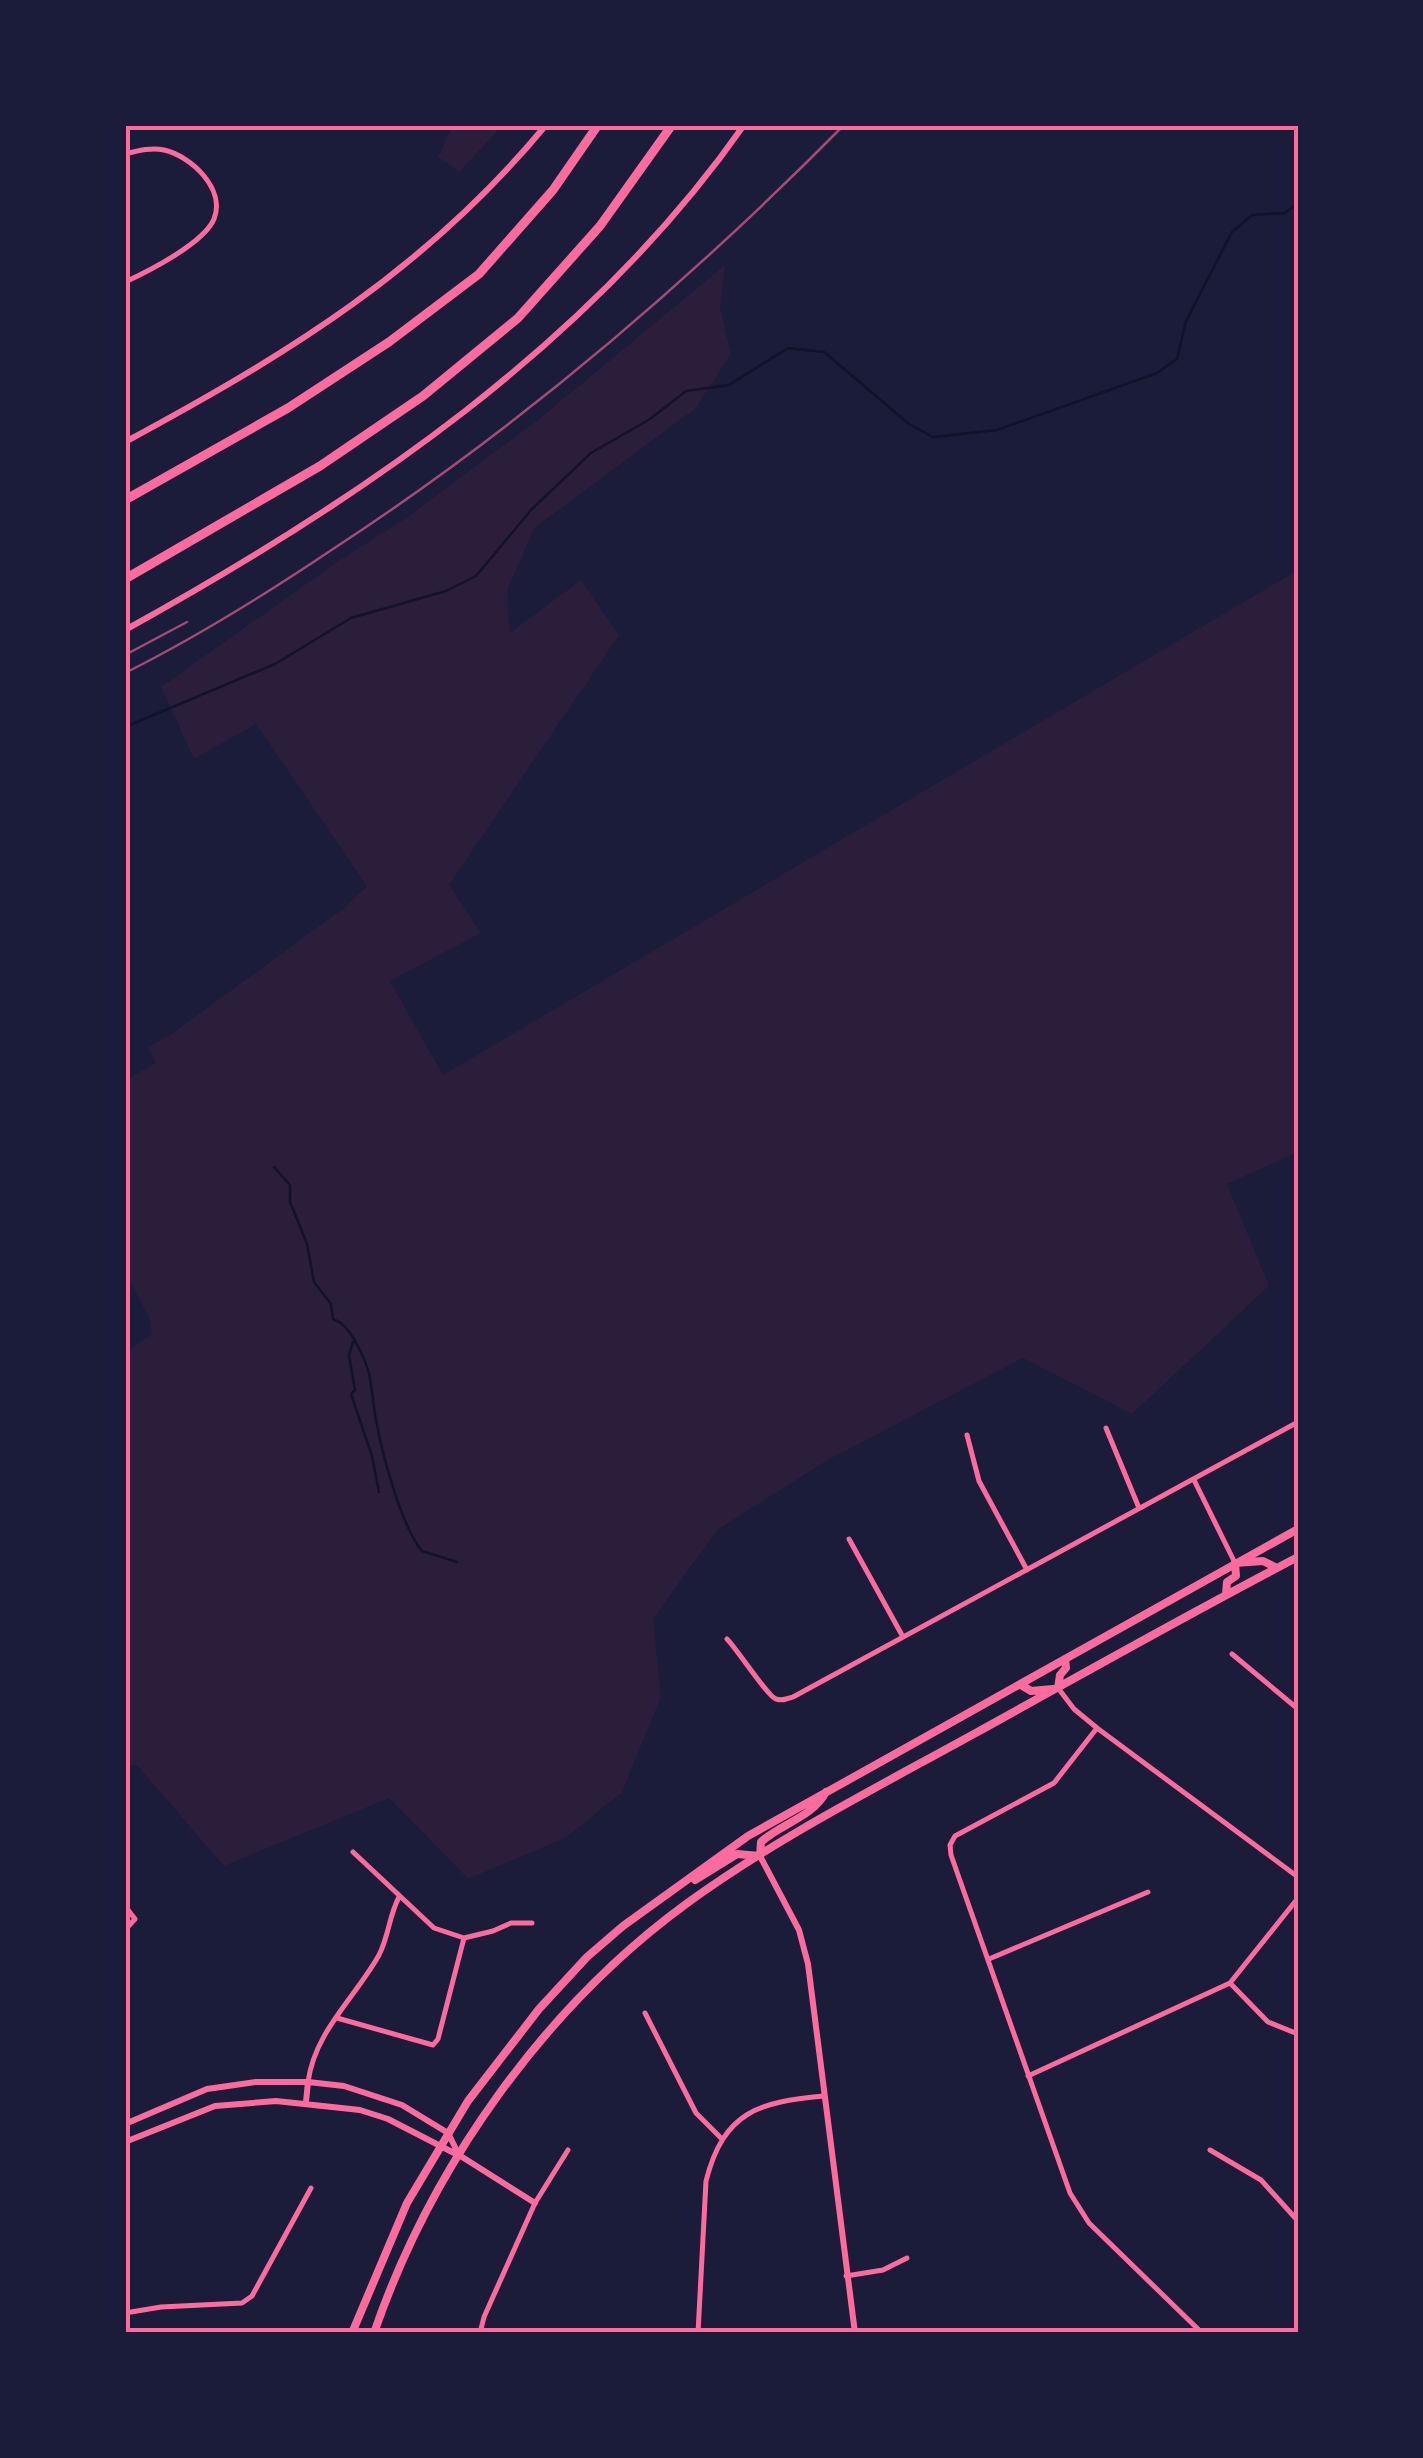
<svg xmlns="http://www.w3.org/2000/svg" width="1423" height="2458" font-family="'Titillium Web',sans-serif">
<rect width="100%" height="100%" fill="#1b1b3a"/>
<path fill="#2a1e3b" d="M 453,125 L 503,125 L 459,172 L 438,157 Z
M 725,265 L 720,307 L 731,354 L 695,409 L 534,528 L 507,591 L 510,633 L 581,580 L 619,635 L 449,885 L 481,933 L 390,981 L 443,1075 L 1298,570 L 1298,1152 L 1227,1184 L 1269,1286 L 1132,1414 L 1023,1358 L 828,1460 L 717,1530 L 653,1619 L 661,1697 L 622,1792 L 567,1837 L 468,1879 L 389,1798 L 224,1866 L 137,1765 L 125,1766 L 125,1353 L 152,1334 L 150,1319 L 125,1272 L 125,1081 L 155,1063 L 148,1047 L 170,1035 L 344,908 L 367,886 L 256,724 L 194,759 L 161,687 L 340,560 L 409,516 L 538,420 Z"/>
<g fill="none" stroke-linecap="round" stroke-linejoin="round">
<path stroke="#12122b" stroke-width="2.5" d="M 125,727 L 275,664 L 351,618 L 446,591 L 476,576 L 531,510 L 591,453 L 650,419 L 686,391 L 729,385 L 788,348 L 824,352 L 909,424 L 933,437 L 997,430 L 1157,373 L 1177,359 L 1186,321 L 1232,232 L 1252,215 L 1285,213 L 1298,203
M 274,1167 L 290,1185 L 290,1202 L 307,1244 L 314,1282 L 331,1304 L 333,1319 C 344,1323 347,1329 354,1339 C 375,1377 369,1381 376,1420 C 382,1453 401,1526 422,1551 L 457,1562
M 353,1342 L 349,1355 L 355,1390 L 351,1394 L 372,1456 L 379,1492"/>
<path stroke="#ff6b9d" stroke-width="5" d="M 125,154 C 137,151 151,147 164,150 C 191,156 226,189 214,219 C 204,243 149,271 125,282
M 1106,1428 L 1139,1508
M 967,1435 L 979,1481 L 1027,1570
M 1194,1480 L 1235,1563
M 849,1539 L 903,1637
M 727,1639 C 737,1649 768,1697 776,1699 C 783,1701 787,1699 793,1697 L 1298,1422
M 1232,1654 L 1298,1709
M 1058,1688 L 1074,1709 L 1097,1728 L 1298,1877
M 1097,1728 L 1054,1783 L 955,1836 L 950,1845 L 951,1855 L 1070,2193 L 1089,2223 L 1202,2333
M 353,1852 L 434,1928 L 464,1938 L 493,1931 L 511,1923 L 532,1923
M 125,1906 L 135,1919 L 125,1930
M 989,1959 L 1148,1892
M 1230,1983 L 1268,2022 L 1298,2034
M 645,2013 L 696,2113 L 722,2139
M 337,2018 L 433,2045 L 438,2039 L 464,1938
M 1028,2076 L 1230,1983 L 1298,1898
M 308,2082 C 315,2031 355,1998 379,1955 C 389,1935 389,1916 399,1897
M 1210,2150 L 1261,2180 L 1298,2221
M 846,2276 L 883,2270 L 907,2258
M 125,2313 L 161,2307 L 242,2303 L 252,2296 L 311,2188
M 480,2333 L 484,2317 L 535,2203 L 568,2150
M 698,2333 L 706,2181 C 724,2111 759,2102 824,2096"/>
<path stroke="#ff6b9d" stroke-width="6" d="M 125,630 C 357,502 590,345 744,125
M 760,1856 L 799,1930 L 808,1964 L 855,2333
M 459,2155 L 535,2203"/>
<path stroke="#ff6b9d" stroke-width="6" d="M 125,442 C 288,354 426,270 546,125
M 306,2102 L 308,2082
M 125,2124 L 207,2089 L 256,2082 L 308,2082 L 344,2086 L 402,2105 L 448,2133 L 459,2155
M 125,2142 L 215,2106 L 276,2101 L 360,2110 L 388,2119 L 456,2154"/>
<path stroke="#ff6b9d" stroke-width="8" d="M 1235,1563 L 1263,1561 L 1277,1568
M 1226,1594 L 1227,1582 L 1236,1576 L 1235,1563
M 1021,1685 L 1031,1691 L 1053,1689
M 1058,1688 L 1060,1675 L 1066,1668 L 1065,1659
M 695,1880 L 737,1854 L 760,1856 L 761,1842 C 780,1824 813,1817 826,1792
M 352,2333 L 407,2203 L 468,2101 L 539,2009 L 587,1957 L 623,1926 L 748,1836 L 1298,1529
M 374,2333 C 431,2167 544,2008 686,1904 C 775,1839 876,1788 972,1735 C 1081,1675 1188,1614 1298,1557"/>
<path stroke="#ff6b9d" stroke-width="9" d="M 125,500 L 288,408 L 389,342 L 479,274 L 553,190 L 598,125
M 125,579 L 320,466 L 423,396 L 518,318 L 600,226 L 672,125"/>
<path stroke="#a44b75" stroke-width="2.5" d="M 125,655 L 187,622
M 125,673 C 197,637 266,594 333,549 C 520,427 687,284 844,125"/>
</g>
<rect width="1423" height="2458" fill="none" stroke="#1b1b3a" stroke-width="255"/>
<rect x="128" y="128" width="1168" height="2202" fill="none" stroke="#ff6b9d" stroke-width="4"/>
</svg>
